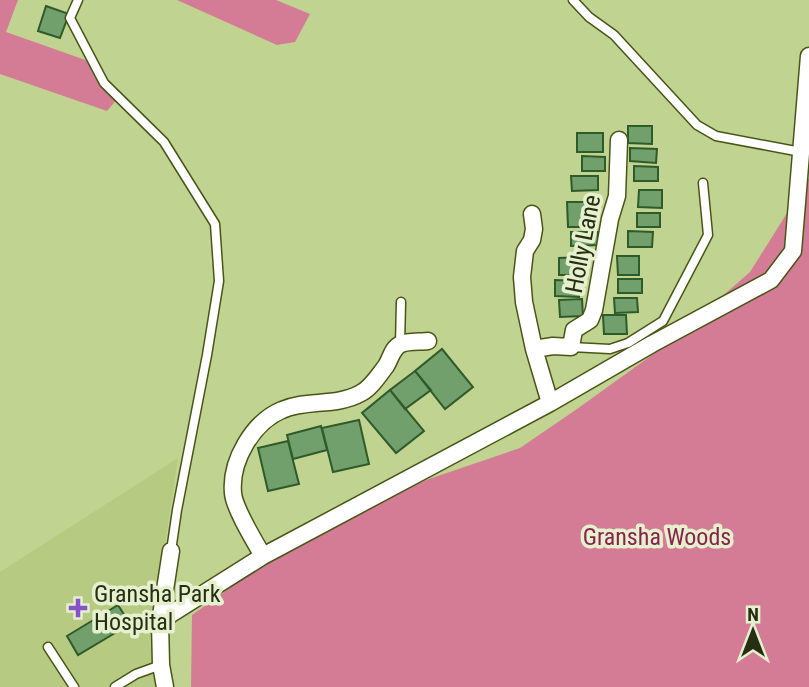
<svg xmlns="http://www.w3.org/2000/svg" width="809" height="687" font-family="'Roboto Condensed',sans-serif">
<rect width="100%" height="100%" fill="#c0d391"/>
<path fill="#b6cb81" d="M 178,458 L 150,643 L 158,687 L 0,687 L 0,572 Z"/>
<path fill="#d47c96" d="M 0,0 L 18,0 L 6,32 L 94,63 L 119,97 L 107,111 L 0,74 Z
M 177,0 L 276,0 L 310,14 L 295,42 L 277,45 Z
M 809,178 L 809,687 L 191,687 L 192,615 L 272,558 L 364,506 L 429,479 L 520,448 L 577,409 L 670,342 L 750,272 Z"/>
<path fill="#72a06c" stroke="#2f5a2a" stroke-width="2" d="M 46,6 L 69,14 L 60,38 L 38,31 Z
M 628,126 L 652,126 L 652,144 L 628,143 Z
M 577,133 L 603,133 L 603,152 L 577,152 Z
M 630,148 L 657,149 L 656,163 L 630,161 Z
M 582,156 L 605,157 L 605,171 L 582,171 Z
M 634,166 L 658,167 L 658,181 L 634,181 Z
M 571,176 L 598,176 L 598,190 L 572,191 Z
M 639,190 L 662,190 L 662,208 L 638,207 Z
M 567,202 L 597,202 L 597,227 L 568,227 Z
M 637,213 L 660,213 L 660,227 L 637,227 Z
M 628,231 L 653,232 L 652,247 L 628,247 Z
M 571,232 L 598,232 L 598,245 L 571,246 Z
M 617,256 L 639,256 L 639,275 L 618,275 Z
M 584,257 L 585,275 L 559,275 L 559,258 Z
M 618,279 L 642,279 L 642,293 L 618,293 Z
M 555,280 L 580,281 L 579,297 L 555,296 Z
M 614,298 L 637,298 L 638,312 L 615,313 Z
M 582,299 L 583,316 L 560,317 L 559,300 Z
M 603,315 L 626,315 L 627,334 L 604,334 Z
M 442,349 L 473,387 L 445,409 L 415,371 Z
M 415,371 L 431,390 L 405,409 L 390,390 Z
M 390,390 L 424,431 L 396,453 L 362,413 Z
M 359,420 L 369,464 L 333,472 L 322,428 Z
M 321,426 L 327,450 L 293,459 L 287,435 Z
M 288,441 L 299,484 L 268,491 L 258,448 Z
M 118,605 L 130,624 L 78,655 L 67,636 Z"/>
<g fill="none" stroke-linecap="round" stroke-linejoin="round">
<defs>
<path id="service" d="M 78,0 L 70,18 L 104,83 L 164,142 L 215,224 L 219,281 L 207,355 L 177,510 L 171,551
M 573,0 L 589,17 L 614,35 L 697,125 L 716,136 L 801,152
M 400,344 L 401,302
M 571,347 L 610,349 L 628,343 L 663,321 L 708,235 L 703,183
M 48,647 L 74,687
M 115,687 L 136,674 L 161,665"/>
<path id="minor" d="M 532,214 L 534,229 L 532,240 L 525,251 L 522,277 L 524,302 L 534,349 L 550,403
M 534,349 L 553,346 L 571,347 L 574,330 L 590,320 L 594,310 L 610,219 L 617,196 L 619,140
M 263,556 C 255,542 234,508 233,493 C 230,461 253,422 282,410 C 307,399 336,407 361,393 C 371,388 379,375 386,366 C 391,358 392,348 401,344 C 408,341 420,342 428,341
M 160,622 L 171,614 L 263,556 L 550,403 L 652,344 L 771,280 L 793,251 L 809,56
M 165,687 L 161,665 L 160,622 L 171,551"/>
</defs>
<use href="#service" stroke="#485615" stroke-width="11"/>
<use href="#minor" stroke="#485615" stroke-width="19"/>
<use href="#service" stroke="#fff" stroke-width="8"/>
<use href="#minor" stroke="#fff" stroke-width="16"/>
</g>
<path fill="#8751c9" stroke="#e5f0ce" stroke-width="2.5" d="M74.5 597.5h7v7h7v7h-7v7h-7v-7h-7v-7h7z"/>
<g text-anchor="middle" stroke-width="7" stroke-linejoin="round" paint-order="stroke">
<g font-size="24" fill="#272e13" stroke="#e5f0ce">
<text transform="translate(583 244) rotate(-79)" y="8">Holly Lane</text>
</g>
<g font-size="24" fill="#8a224b" stroke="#e5f0ce">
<text x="657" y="545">Gransha Woods</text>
</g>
<g font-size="24" fill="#272e13" stroke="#e5f0ce" text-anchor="start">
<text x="94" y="602">Gransha Park<tspan x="94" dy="28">Hospital</tspan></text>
</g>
</g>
<g transform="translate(753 631)" stroke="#e5f0ce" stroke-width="5" paint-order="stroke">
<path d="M0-5L12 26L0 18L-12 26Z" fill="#272e13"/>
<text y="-10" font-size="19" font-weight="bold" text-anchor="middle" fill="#272e13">N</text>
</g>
</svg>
